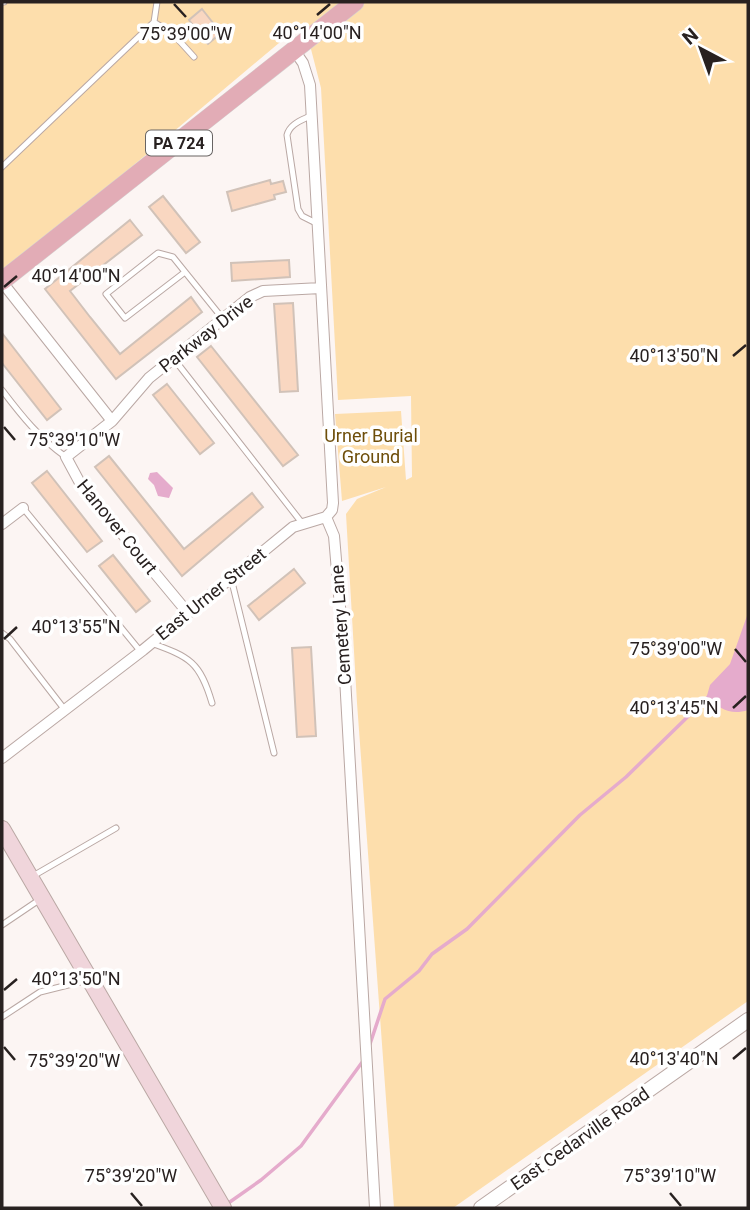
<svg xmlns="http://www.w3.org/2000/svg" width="750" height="1210" font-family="Roboto,sans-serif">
<rect width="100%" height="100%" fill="#fcf5f3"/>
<path fill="#fddeac" d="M 2,2 L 748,2 L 748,1001 L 453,1208 L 394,1208 L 357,703 L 346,514 L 357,499 L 386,487 L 342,501 L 335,414 L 401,411 L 406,480 L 412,477 L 411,396 L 338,400 L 321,88 L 304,22 L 47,238 L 2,272 Z"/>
<path fill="#e5abcc" d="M 157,472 L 173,488 L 169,498 L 158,496 L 154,485 L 148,479 L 150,473 Z
M 748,613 L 748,710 C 730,716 721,708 706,699 L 710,685 L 730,664 Z"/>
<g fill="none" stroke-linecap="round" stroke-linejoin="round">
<path stroke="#e5abcc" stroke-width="3.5" d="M 370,1044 L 385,999 L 419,971 L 432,954 L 467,929 L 580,815 L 626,777 L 709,696
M 227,1204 L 261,1180 L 301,1146 L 363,1061"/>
</g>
<path fill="#f9d7c1" stroke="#d1c2b8" stroke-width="2" d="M 202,9 L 221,33 L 208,44 L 190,25 L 192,24 L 189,20 Z
M 270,180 L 271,184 L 283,181 L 286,192 L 274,195 L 275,199 L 232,211 L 227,192 Z
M 163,196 L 200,242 L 186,253 L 149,207 Z
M 130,220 L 142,235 L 70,291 L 90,317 L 120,354 L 191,297 L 202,312 L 116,379 L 45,289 Z
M 289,260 L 290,277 L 232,281 L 231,263 Z
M 293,303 L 298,391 L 280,392 L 274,304 Z
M 2,333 L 61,409 L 47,420 L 2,363 Z
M 211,346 L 298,455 L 283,466 L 197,357 Z
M 167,384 L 214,443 L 200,454 L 153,395 Z
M 109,456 L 184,549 L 252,493 L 263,507 L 182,576 L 95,467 Z
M 47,471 L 102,541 L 87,552 L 32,483 Z
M 113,555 L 150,601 L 136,612 L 99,566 Z
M 294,569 L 305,583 L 259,620 L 248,606 Z
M 311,647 L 316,736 L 297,737 L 292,648 Z"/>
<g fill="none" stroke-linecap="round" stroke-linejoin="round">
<defs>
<path id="service" d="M 2,2 L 4,2
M 154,22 L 174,35 L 194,57
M 312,115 C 303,120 290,123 287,135 L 298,209 L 302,216 L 316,223
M 2,167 L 154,22 L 157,2
M 185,272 L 125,318 L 106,294 L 158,253 L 173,257 L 223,319
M 174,359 L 302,523
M 2,390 C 21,415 40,439 66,457
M 23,508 L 141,652
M 231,578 L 274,753
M 2,633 L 10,639 L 65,710
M 151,643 C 190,657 200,662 212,703
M 33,876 L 116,828
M 2,925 L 39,900
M 2,1017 L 40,992 L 88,980"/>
<path id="minor" d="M 294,50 L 303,63 L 310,85 L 333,503 L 332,510 L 326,517
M 2,282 L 112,421 L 66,457 L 80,483 L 188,613
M 112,421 L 149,378 L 250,297 L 263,291 L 321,288
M 326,517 L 334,536 L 343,642 L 375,1208
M 2,524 L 23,508
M 2,758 L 143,650 L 293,527 L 326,517"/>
<path id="tertiary" d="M 481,1208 L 748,1020"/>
<path id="secondary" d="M 2,829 L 223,1208"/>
<path id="primary" d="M 2,281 L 355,2"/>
</defs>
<use href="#service" stroke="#baa8a4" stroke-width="7"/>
<use href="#minor" stroke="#baa8a4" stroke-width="12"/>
<use href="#tertiary" stroke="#baa8a4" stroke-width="16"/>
<use href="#secondary" stroke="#baa8a4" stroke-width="18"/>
<use href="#primary" stroke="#d4d3d2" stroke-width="19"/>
<use href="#service" stroke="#fff" stroke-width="5"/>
<use href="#minor" stroke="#fff" stroke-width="10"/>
<use href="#tertiary" stroke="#fff" stroke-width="14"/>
<use href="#secondary" stroke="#f0d5db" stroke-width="16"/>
<use href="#primary" stroke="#e2acb6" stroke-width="18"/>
</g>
<path fill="none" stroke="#282120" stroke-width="2.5" d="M 174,4 L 186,17M 317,15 L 330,4M 4,287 L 17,276M 733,356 L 746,345M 4,427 L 15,440M 4,639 L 17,627M 735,649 L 746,662M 733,708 L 746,696M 4,990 L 17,979M 4,1047 L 15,1060M 733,1059 L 746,1048M 131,1193 L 142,1206M 670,1193 L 681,1206"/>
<g text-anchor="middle" stroke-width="7" stroke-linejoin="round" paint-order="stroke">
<rect fill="#fff" stroke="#686463" stroke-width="2" x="146" y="130.5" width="66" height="25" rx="5"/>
<g font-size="16" font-weight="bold" fill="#282120">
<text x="179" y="149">PA 724</text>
</g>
<g font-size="18" fill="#282120" stroke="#fff">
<text transform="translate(206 334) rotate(-38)" y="6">Parkway Drive</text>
<text transform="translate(117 527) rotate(51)" y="6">Hanover Court</text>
<text transform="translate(211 594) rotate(-39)" y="6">East Urner Street</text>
<text transform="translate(341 625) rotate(-94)" y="6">Cemetery Lane</text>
<text transform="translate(580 1139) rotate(-35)" y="6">East Cedarville Road</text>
</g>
<g font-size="18" fill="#6e4e0a" stroke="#fff">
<text x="371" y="442">Urner Burial<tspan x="371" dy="21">Ground</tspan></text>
</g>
</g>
<g font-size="18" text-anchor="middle" fill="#282120" stroke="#fff" stroke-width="7" stroke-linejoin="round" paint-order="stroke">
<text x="317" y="39">40°14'00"N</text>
<text x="186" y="40">75°39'00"W</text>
<text x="76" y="282">40°14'00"N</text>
<text x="674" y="362">40°13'50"N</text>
<text x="74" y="446">75°39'10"W</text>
<text x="76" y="633">40°13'55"N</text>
<text x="676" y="655">75°39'00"W</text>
<text x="674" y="714">40°13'45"N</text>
<text x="76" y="985">40°13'50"N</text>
<text x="674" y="1065">40°13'40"N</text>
<text x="74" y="1067">75°39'20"W</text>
<text x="131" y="1182">75°39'20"W</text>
<text x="670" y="1182">75°39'10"W</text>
</g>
<rect width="750" height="1210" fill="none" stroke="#282120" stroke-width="7"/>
<g transform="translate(701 49) rotate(319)" stroke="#ffffff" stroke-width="5" paint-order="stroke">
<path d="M0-5L12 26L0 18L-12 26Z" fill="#282120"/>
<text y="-10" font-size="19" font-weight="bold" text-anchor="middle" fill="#282120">N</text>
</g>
</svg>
